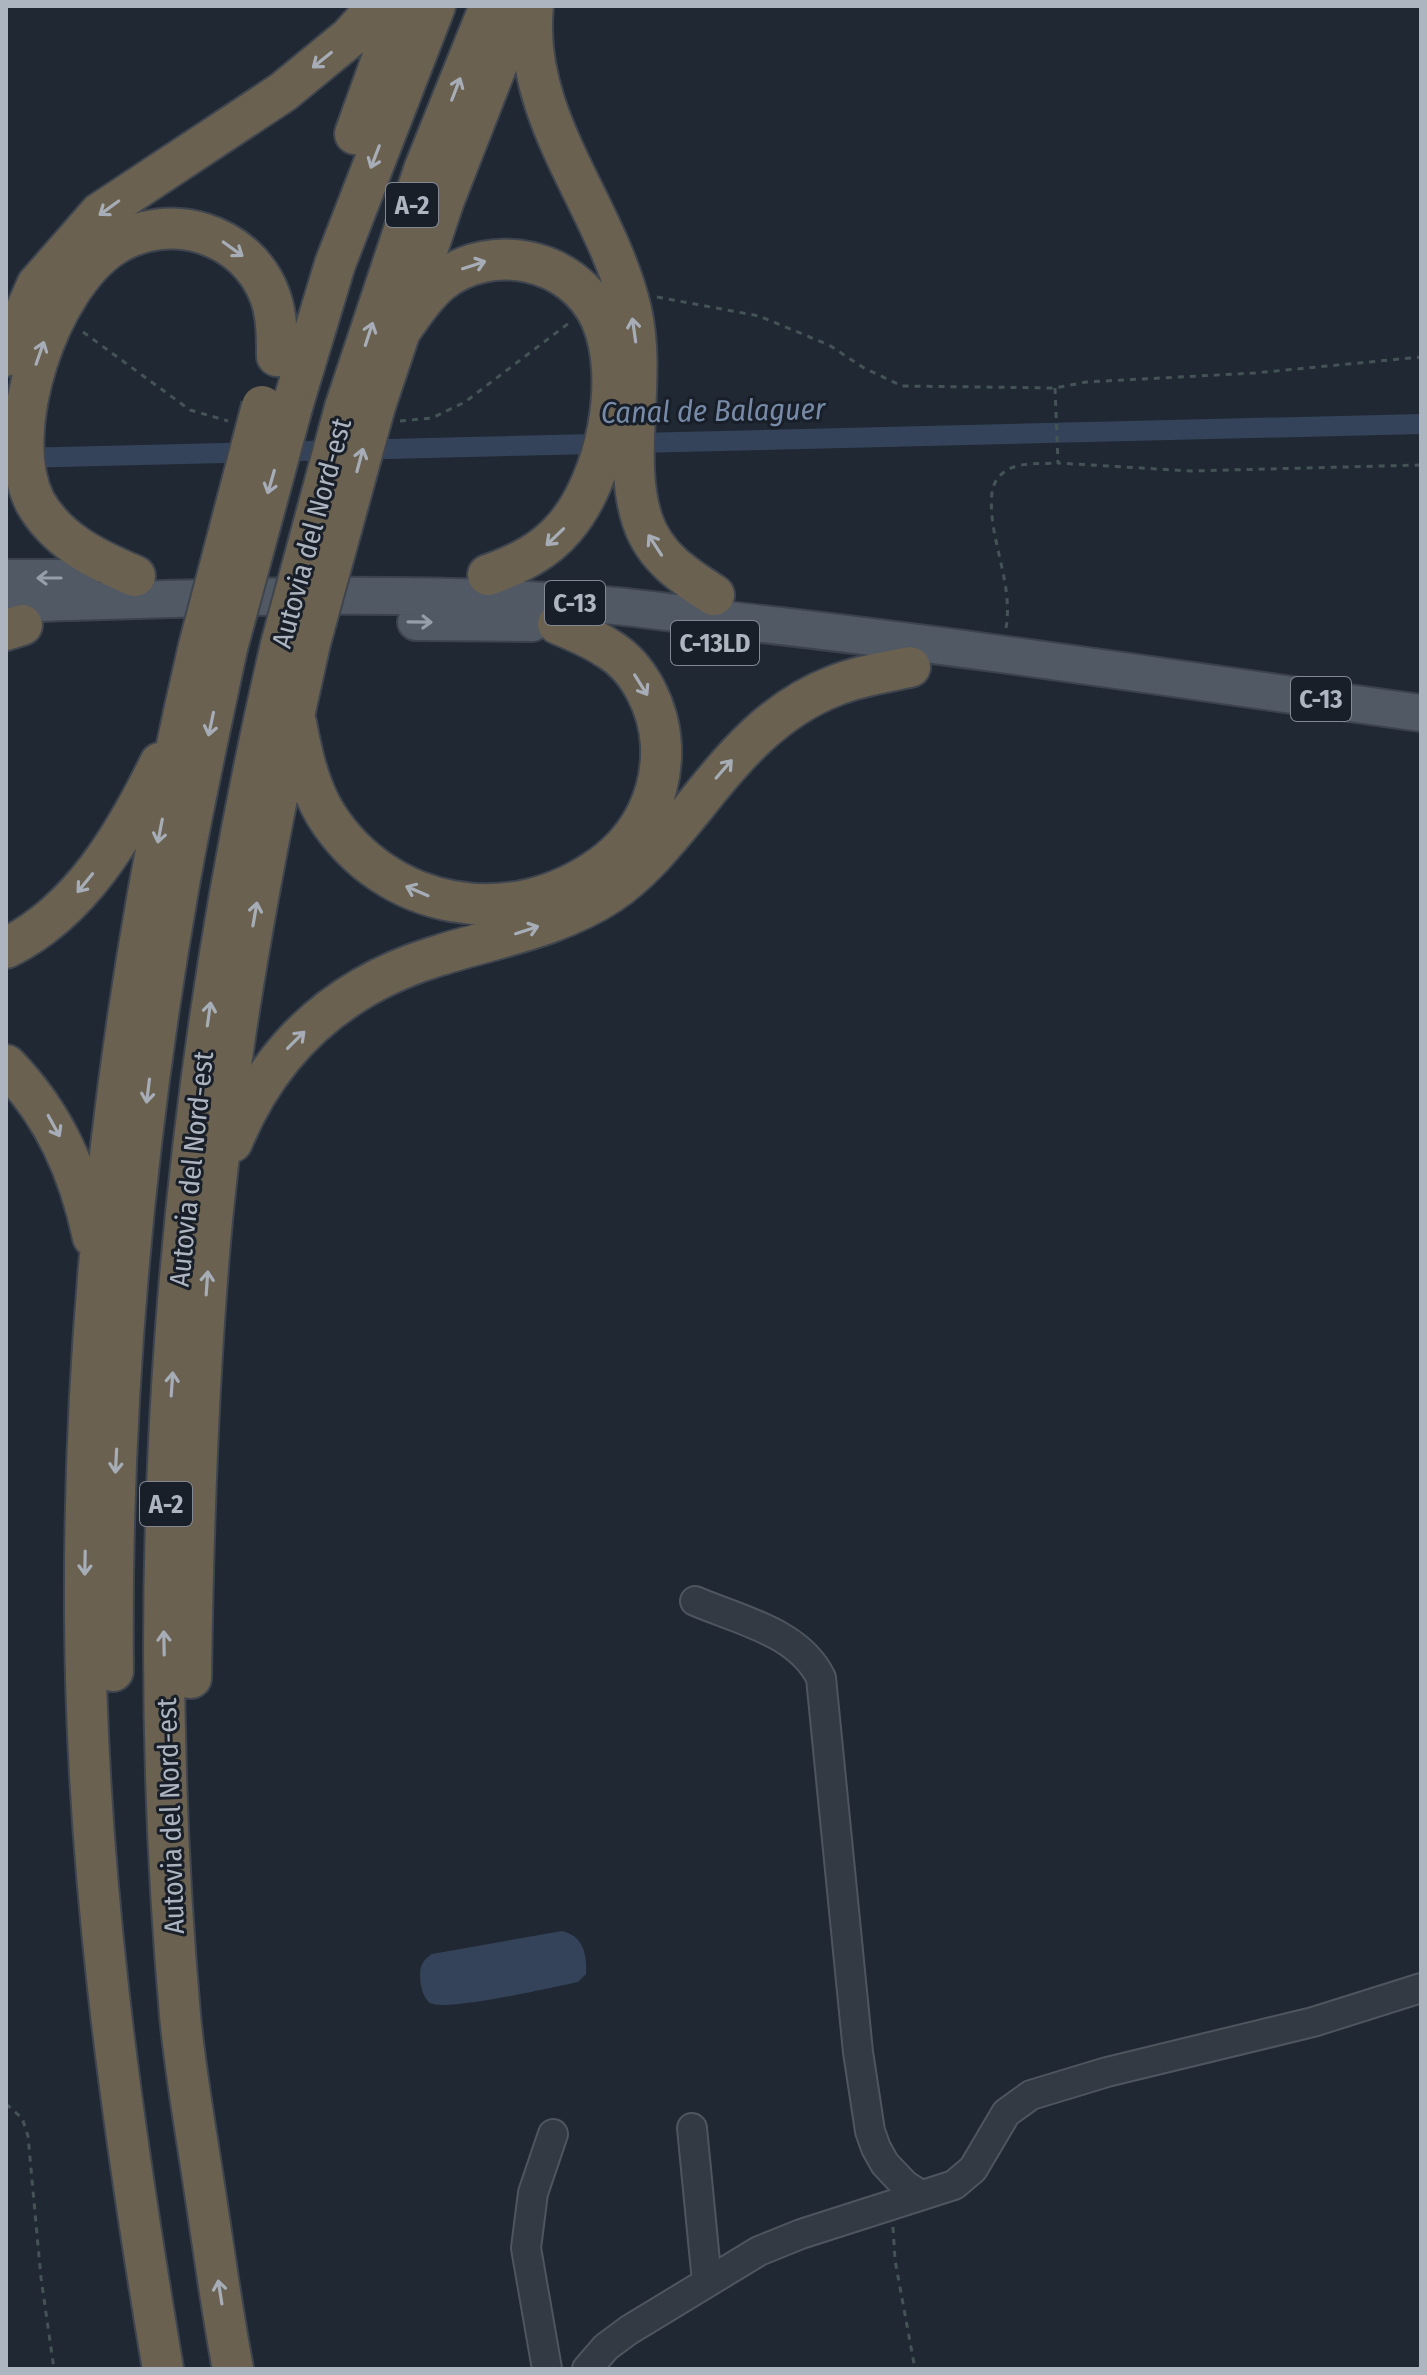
<svg xmlns="http://www.w3.org/2000/svg" width="1427" height="2375" font-family="'Fira Sans Condensed',sans-serif">
<rect width="100%" height="100%" fill="#202833"/>
<path fill="#35435a" d="M 562,1931 C 584,1936 587,1955 586,1974 L 578,1982 C 554,1987 446,2012 430,2003 C 422,1997 420,1983 420,1974 C 420,1965 424,1959 432,1954 Z"/>
<g fill="none" stroke-linecap="round" stroke-linejoin="round">
<path stroke="#35435a" stroke-width="20" d="M 17,458 L 1421,424"/>
<defs>
<path id="minor" d="M 695,1601 C 739,1620 799,1632 821,1678 L 858,2052 L 870,2131 L 876,2148 L 885,2164 L 905,2185 L 921,2195
M 692,2128 L 707,2282
M 547,2369 L 526,2248 L 533,2193 L 553,2134
M 587,2369 L 606,2347 L 629,2330 L 759,2251 L 801,2234 L 954,2185 L 973,2169 L 1006,2113 L 1031,2095 L 1107,2072 L 1313,2022 L 1421,1988"/>
<path id="major" d="M 6,578 L 81,578
M 6,604 C 200,598 398,589 592,604 C 649,608 706,618 762,624 C 982,649 1202,683 1421,713
M 416,622 L 532,623"/>
<path id="highway" d="M 533,6 C 521,118 607,206 631,310 C 647,379 621,460 643,522 C 655,557 684,576 714,595
M 355,134 L 401,6
M 398,334 C 411,316 423,296 440,282 C 491,241 574,258 601,319 C 627,378 606,479 565,527 C 544,552 518,564 488,575
M 6,356 L 37,285 L 100,213 L 283,92 L 350,37 L 378,6
M 375,406 L 444,200 L 519,8
M 292,407 L 335,264 L 435,6
M 345,408 L 424,170 L 490,6
M 135,576 C 95,559 57,541 35,502 C 0,432 49,286 114,245 C 169,210 247,233 270,296 C 277,315 277,335 277,356
M 6,630 L 22,625
M 296,723 C 302,755 309,787 326,815 C 387,911 511,932 602,866 C 641,838 663,794 661,745 C 659,709 640,667 607,648 C 592,638 575,631 558,624
M 6,948 C 80,912 125,835 160,763
M 6,1065 C 54,1114 79,1171 93,1237
M 232,1142 C 270,1050 337,987 434,957 C 493,938 557,928 610,893 C 644,870 668,838 694,807 C 733,757 774,709 834,686 C 858,676 885,672 910,667
M 113,1671 C 110,1410 133,1148 178,890 C 192,809 210,729 227,648
M 191,1678 C 193,1525 198,1373 212,1220 C 231,1026 267,834 310,643
M 163,2369 C 121,2119 86,1868 85,1614 C 83,1289 125,962 199,646
M 233,2369 C 221,2306 213,2243 203,2179 C 195,2125 185,2070 180,2015 C 140,1555 176,1094 281,645"/>
</defs>
<use href="#minor" stroke="#4e555f" stroke-width="32"/>
<use href="#major" stroke="#3d434e" stroke-width="40"/>
<use href="#highway" stroke="#3e454f" stroke-width="44"/>
<path stroke="#445356" stroke-width="3" stroke-dasharray="6 6" stroke-linecap="butt" d="M 657,297 L 759,316 L 829,345 L 864,368 L 902,386 L 1055,388 L 1086,382 L 1255,373 L 1421,357
M 83,332 L 190,410 L 228,421
M 1055,388 L 1058,463 L 1191,471 L 1421,465
M 400,421 L 432,418 L 465,402 L 569,323
M 1006,628 C 1014,582 987,536 992,493 C 993,483 999,474 1009,469 C 1022,462 1043,464 1058,463
M 6,2104 L 22,2118 L 28,2136 L 41,2278 L 54,2369
M 893,2227 L 895,2260 L 915,2369"/>
<use href="#minor" stroke="#333a44" stroke-width="28"/>
<use href="#major" stroke="#515964" stroke-width="36"/>
<use href="#highway" stroke="#6a6151" stroke-width="40"/>
<defs>
<path id="highway-bridge" d="M 310,643 L 375,406
M 281,645 L 345,408
M 199,646 L 262,406
M 227,648 L 292,407"/>
</defs>
<use href="#highway-bridge" stroke="#3e454f" stroke-width="44" stroke-linecap="butt"/>
<use href="#highway-bridge" stroke="#6a6151" stroke-width="40"/>
</g>
<defs><path id="oneway-shaft" d="M-6 0H5M1.5-3L5.5 0L1.5 3" fill="none" stroke-width="1.6" stroke-linecap="round" stroke-linejoin="round" transform="scale(2)"/></defs>
<g stroke="#a6adb6">
<use href="#oneway-shaft" transform="translate(322 60) rotate(141)"/>
<use href="#oneway-shaft" transform="translate(456 89) rotate(-69)"/>
<use href="#oneway-shaft" transform="translate(375 157) rotate(111)"/>
<use href="#oneway-shaft" transform="translate(109 208) rotate(144)"/>
<use href="#oneway-shaft" transform="translate(233 249) rotate(36)"/>
<use href="#oneway-shaft" transform="translate(474 265) rotate(-18)"/>
<use href="#oneway-shaft" transform="translate(634 330) rotate(-98)"/>
<use href="#oneway-shaft" transform="translate(369 334) rotate(-72)"/>
<use href="#oneway-shaft" transform="translate(40 353) rotate(-71)"/>
<use href="#oneway-shaft" transform="translate(360 460) rotate(-75)"/>
<use href="#oneway-shaft" transform="translate(271 482) rotate(106)"/>
<use href="#oneway-shaft" transform="translate(555 537) rotate(136)"/>
<use href="#oneway-shaft" transform="translate(655 545) rotate(-123)"/>
<use href="#oneway-shaft" transform="translate(641 685) rotate(58)"/>
<use href="#oneway-shaft" transform="translate(211 724) rotate(102)"/>
<use href="#oneway-shaft" transform="translate(724 769) rotate(-49)"/>
<use href="#oneway-shaft" transform="translate(160 831) rotate(101)"/>
<use href="#oneway-shaft" transform="translate(85 883) rotate(129)"/>
<use href="#oneway-shaft" transform="translate(417 891) rotate(-157)"/>
<use href="#oneway-shaft" transform="translate(255 914) rotate(-80)"/>
<use href="#oneway-shaft" transform="translate(527 930) rotate(-18)"/>
<use href="#oneway-shaft" transform="translate(209 1014) rotate(-82)"/>
<use href="#oneway-shaft" transform="translate(296 1040) rotate(-45)"/>
<use href="#oneway-shaft" transform="translate(148 1091) rotate(97)"/>
<use href="#oneway-shaft" transform="translate(54 1126) rotate(61)"/>
<use href="#oneway-shaft" transform="translate(207 1283) rotate(-86)"/>
<use href="#oneway-shaft" transform="translate(172 1384) rotate(-86)"/>
<use href="#oneway-shaft" transform="translate(116 1461) rotate(93)"/>
<use href="#oneway-shaft" transform="translate(85 1563) rotate(91)"/>
<use href="#oneway-shaft" transform="translate(164 1643) rotate(-91)"/>
<use href="#oneway-shaft" transform="translate(220 2292) rotate(-99)"/>
</g>
<g stroke="#969eaa">
<use href="#oneway-shaft" transform="translate(49 578) rotate(180)"/>
<use href="#oneway-shaft" transform="translate(420 622) rotate(1)"/>
</g>
<g text-anchor="middle" stroke-width="6" stroke-linejoin="round" paint-order="stroke">
<g fill="#191f29" stroke="#818893" stroke-width="2">
<rect x="386" y="183" width="52" height="44" rx="6"/>
<rect x="545" y="581" width="60" height="44" rx="6"/>
<rect x="671" y="621" width="88" height="44" rx="6"/>
<rect x="1291" y="677" width="60" height="44" rx="6"/>
<rect x="140" y="1482" width="52" height="44" rx="6"/>
</g>
<g font-size="26" font-weight="bold" fill="#adb5c1">
<text x="412" y="214">A-2</text>
<text x="575" y="612">C-13</text>
<text x="715" y="652">C-13LD</text>
<text x="1321" y="708">C-13</text>
<text x="166" y="1513">A-2</text>
</g>
<g font-size="28" fill="#adb5c1" stroke="#191f29">
<text transform="translate(311 533) rotate(-75)" y="10">Autovia del Nord-est</text>
<text transform="translate(191 1169) rotate(-84)" y="10">Autovia del Nord-est</text>
<text transform="translate(170 1816) rotate(-92)" y="10">Autovia del Nord-est</text>
</g>
<g font-size="30" font-style="italic" fill="#778ba8" stroke="#191f29">
<text transform="translate(713 411) rotate(-1)" y="10">Canal de Balaguer</text>
</g>
</g>
<rect width="1427" height="2375" fill="none" stroke="#adb5c1" stroke-width="16"/>
</svg>
